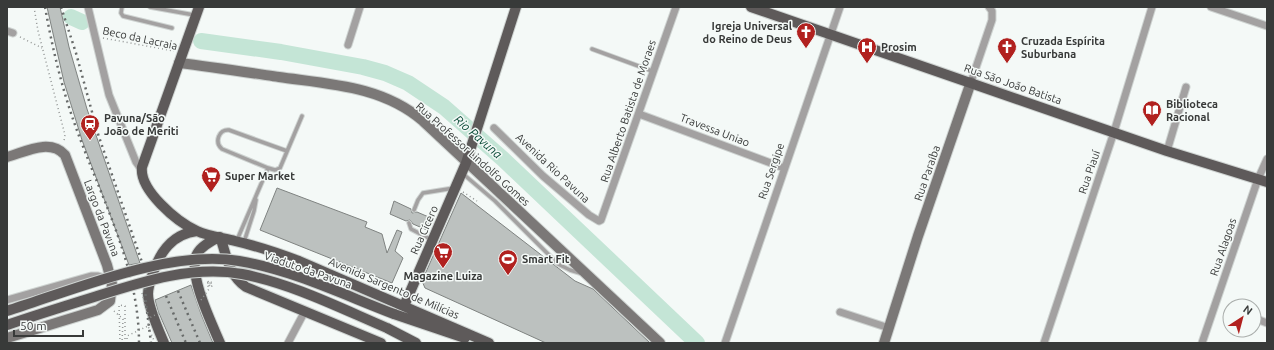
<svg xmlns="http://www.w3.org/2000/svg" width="1274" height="350" font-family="Ubuntu,sans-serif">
<rect width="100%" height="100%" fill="#f4f9f7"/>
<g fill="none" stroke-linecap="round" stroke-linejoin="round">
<path stroke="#c4e5d6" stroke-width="16" d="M 71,17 L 82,22
M 201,41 L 281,52 L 363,67 L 385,73 L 408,83 L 444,107 L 503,159 L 697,343"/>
</g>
<path fill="#bcc1bf" stroke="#7f8381" d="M 47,7 L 60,7 L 69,47 L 87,109 L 140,263 L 129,265 L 82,140 L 64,82 Z
M 277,188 L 367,222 L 365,227 L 382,234 L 387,253 L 397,230 L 402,232 L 395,251 L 403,258 L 392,283 L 260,230 Z
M 461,193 L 575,281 L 593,289 L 650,343 L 546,343 L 425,288 L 422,281 Z
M 394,201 L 411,209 L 412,213 L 417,212 L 431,218 L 427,230 L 413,224 L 410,220 L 406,221 L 390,214 Z
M 191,285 L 201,314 L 213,343 L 172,343 L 158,311 L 155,300 Z"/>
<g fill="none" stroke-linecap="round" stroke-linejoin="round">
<defs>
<path id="lane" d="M 122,7 L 121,13 L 123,16 L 172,28
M 150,7 L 194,15
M 592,49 L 652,71
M 268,168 L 222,149 C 214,142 219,129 229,130 L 287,151
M 462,173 L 495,201 L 558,264 L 570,270 L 580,273
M 414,210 L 418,200 L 423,193 L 454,188
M 409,223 L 411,229 L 432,240
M 237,240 L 268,168 L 275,170 L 280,168 L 302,116
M 244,242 L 254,211 L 256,200"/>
<path id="street" d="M 88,7 L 109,95 L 136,162 L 141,169
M 1211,7 L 1267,26
M 7,31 L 13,33
M 348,45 L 360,7
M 971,82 L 992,20 L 992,11 L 989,7
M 639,114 L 784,168
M 494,128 L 543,176 L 589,215 L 599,221 L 601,220 L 676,7
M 1167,151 L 1186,87
M 7,300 L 91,276 L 98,276 L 107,279
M 840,312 L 889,328
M 1254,318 L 1267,323
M 288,343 L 305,311
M 725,343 L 840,7
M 1044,343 L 1114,132 L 1152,7
M 1202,343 L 1258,179 L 1267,159"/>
<path id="secondary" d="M 179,63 C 212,67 245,72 279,77 C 329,84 383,86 423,121 L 660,343
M 7,157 C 25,152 50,138 65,155 L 107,265 L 112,284 L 110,301 L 98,310 L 7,338
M 884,343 L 918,236 L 971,82"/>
<path id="primary" d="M 199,7 L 142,167 C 139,190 177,222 197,231 C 208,236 223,238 235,241 C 257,246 278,253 299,261 L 489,343
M 751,7 L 1167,151 L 1267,182
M 219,237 C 211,241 201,246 197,254 C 187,273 212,324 220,343
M 220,237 C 227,256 228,274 246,287 L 381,343
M 404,306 L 466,163 L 516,7
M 394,314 L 465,338
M 387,328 L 416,343
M 164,343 C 159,331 148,307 148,294 C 148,287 151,279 153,273 C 160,252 172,234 197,231"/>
</defs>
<use href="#lane" stroke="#ced3d1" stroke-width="5.5"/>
<use href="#street" stroke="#ced3d1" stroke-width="9"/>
<use href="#secondary" stroke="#ced3d1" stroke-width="12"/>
<use href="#primary" stroke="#ced3d1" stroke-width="12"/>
<path stroke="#949796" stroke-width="1.5" stroke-dasharray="1 3" stroke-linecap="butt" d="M 34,7 L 38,31 L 65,135 L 64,141
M 20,37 L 42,48
M 103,38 L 174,51
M 463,192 L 477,201
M 208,281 L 210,286 L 211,285 L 211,283
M 114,311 L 123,319 L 122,343"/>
<use href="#lane" stroke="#a3a1a1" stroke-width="3.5"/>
<use href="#street" stroke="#a3a1a1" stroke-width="7"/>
<use href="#secondary" stroke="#7b7877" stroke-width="10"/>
<use href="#primary" stroke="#5e5a5a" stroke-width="10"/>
<path stroke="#686b6a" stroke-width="2.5" stroke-dasharray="2 4" stroke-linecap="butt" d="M 45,7 C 52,46 61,85 74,122 C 99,194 139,265 139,343
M 61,7 L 76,53 L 98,134 L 144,268 L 146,303 L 151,343
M 178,291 L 200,343
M 166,296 L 186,343"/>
<defs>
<path id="primary-bridge" d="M 7,311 C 73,290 170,249 239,261 C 293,270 344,295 394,314
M 7,325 C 36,315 65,306 94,297 C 141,282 192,265 242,274 C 293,284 340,308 387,328"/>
</defs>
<use href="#primary-bridge" stroke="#ced3d1" stroke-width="12" stroke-linecap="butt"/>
<path stroke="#949796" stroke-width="1.5" stroke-dasharray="1 3" stroke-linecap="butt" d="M 142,293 L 149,318
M 201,300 L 209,289 L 207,283 L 211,282 L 212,286 L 209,287 L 208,283 L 211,283
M 120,343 L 119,305 L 125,306 L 125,343
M 127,343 L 127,336 L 148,326
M 155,343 L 148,326 L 149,318 L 159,313"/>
<use href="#primary-bridge" stroke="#5e5a5a" stroke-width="10"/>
</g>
<defs>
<symbol id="church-pin" viewBox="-11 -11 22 30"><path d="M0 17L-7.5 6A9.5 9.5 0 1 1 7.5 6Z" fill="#b1211f" stroke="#f4f9f7"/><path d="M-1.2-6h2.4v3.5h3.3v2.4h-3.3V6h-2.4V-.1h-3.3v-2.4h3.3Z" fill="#fff"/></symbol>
<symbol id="hospital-pin" viewBox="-11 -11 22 30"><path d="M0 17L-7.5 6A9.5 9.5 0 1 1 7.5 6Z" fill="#b1211f" stroke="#f4f9f7"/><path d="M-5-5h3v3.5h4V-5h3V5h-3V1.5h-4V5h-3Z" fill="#fff"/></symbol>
<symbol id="library-pin" viewBox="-11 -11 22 30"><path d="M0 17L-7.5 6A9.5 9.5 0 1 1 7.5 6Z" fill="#b1211f" stroke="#f4f9f7"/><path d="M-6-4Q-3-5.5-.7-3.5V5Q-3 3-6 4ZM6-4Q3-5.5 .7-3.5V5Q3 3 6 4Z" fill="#fff"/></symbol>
<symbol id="station-pin" viewBox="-11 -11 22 30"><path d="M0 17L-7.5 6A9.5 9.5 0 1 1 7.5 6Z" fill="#b1211f" stroke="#f4f9f7"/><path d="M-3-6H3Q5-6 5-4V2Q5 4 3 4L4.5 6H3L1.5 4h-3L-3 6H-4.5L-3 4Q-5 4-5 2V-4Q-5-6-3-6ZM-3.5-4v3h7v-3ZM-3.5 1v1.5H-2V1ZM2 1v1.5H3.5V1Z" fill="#fff"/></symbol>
<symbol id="supermarket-pin" viewBox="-11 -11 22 30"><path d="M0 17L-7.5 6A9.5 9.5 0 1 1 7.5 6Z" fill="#b1211f" stroke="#f4f9f7"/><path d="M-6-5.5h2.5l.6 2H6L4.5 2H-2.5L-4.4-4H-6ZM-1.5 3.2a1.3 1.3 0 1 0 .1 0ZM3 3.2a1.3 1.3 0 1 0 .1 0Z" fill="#fff"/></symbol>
<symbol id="stadium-pin" viewBox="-11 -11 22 30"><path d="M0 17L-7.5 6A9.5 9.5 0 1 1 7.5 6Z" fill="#b1211f" stroke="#f4f9f7"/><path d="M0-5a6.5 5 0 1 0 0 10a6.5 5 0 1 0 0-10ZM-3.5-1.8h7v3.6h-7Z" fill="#fff"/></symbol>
</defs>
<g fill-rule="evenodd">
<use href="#church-pin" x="795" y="21" width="22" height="30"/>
<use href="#hospital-pin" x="856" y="36" width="22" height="30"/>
<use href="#church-pin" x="996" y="36" width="22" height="30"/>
<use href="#library-pin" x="1141" y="99" width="22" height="30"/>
<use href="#station-pin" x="79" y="113" width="22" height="30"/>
<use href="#supermarket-pin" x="200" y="165" width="22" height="30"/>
<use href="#supermarket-pin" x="432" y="241" width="22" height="30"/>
<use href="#stadium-pin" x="497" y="248" width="22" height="30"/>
</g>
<g text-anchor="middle" stroke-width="3" stroke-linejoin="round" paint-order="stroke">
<g font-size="11" font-weight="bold" fill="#383a39" stroke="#f4f9f7" text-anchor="start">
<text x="792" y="30" text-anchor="end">Igreja Universal<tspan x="792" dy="13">do Reino de Deus</tspan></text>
<text x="1021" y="45">Cruzada Espírita<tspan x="1021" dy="13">Suburbana</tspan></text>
<text x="881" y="51">Prosim</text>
<text x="1166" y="108">Biblioteca<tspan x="1166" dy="13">Racional</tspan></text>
<text x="104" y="122">Pavuna/São<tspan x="104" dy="13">João de Meriti</tspan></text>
<text x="225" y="180">Super Market</text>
<text x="522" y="263">Smart Fit</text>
<text x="443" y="280" text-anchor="middle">Magazine Luiza</text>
</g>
<g font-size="11" fill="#383a39" stroke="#f4f9f7">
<text transform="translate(140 38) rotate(12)" y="4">Beco da Lacraia</text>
<text transform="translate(1013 84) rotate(19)" y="4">Rua São João Batista</text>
<text transform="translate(628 111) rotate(-71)" y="4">Rua Alberto Batista de Moraes</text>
<text transform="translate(715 130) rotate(21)" y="4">Travessa Uniao</text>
<text transform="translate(473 154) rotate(42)" y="4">Rua Professor Lindolfo Gomes</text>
<text transform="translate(553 168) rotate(43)" y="4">Avenida Rio Pavuna</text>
<text transform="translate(771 171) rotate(-71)" y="4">Rua Sergipe</text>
<text transform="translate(1089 172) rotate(-71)" y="4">Rua Piauí</text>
<text transform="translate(927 173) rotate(-71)" y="4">Rua Paraíba</text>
<text transform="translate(102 218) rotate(69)" y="4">Largo da Pavuna</text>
<text transform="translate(424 230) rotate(-66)" y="4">Rua Cícero</text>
<text transform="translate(1223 247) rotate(-71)" y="4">Rua Alagoas</text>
<text transform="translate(308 270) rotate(19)" y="4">Viaduto da Pavuna</text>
<text transform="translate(394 288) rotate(23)" y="4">Avenida Sargento de Milícias</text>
</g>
<g font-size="12" font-style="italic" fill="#064834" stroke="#f4f9f7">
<text transform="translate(478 137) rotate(41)" y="4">Rio Pavuna</text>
</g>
</g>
<rect width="1274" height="350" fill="none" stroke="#383a39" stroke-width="16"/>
<g transform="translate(1242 318) rotate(36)"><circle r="19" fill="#f4f9f7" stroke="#a9adab"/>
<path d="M0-3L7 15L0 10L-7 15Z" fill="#b1211f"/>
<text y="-6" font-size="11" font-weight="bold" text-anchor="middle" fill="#383a39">N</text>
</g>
<path d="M14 330v6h69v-6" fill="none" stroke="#383a39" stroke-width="2"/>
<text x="20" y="330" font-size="12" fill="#383a39" stroke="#f4f9f7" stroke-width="3" paint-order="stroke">50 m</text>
</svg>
